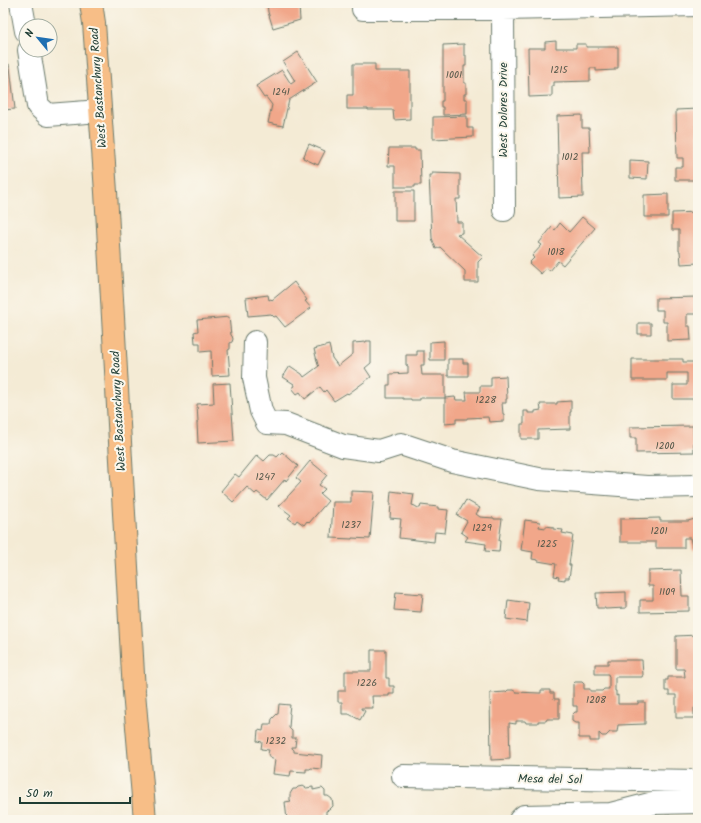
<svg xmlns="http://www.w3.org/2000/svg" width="701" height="823" font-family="Kalam,sans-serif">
<rect width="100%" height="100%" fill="#fbf7ec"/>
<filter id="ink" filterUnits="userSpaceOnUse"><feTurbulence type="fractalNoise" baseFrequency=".025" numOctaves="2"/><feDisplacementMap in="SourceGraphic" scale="8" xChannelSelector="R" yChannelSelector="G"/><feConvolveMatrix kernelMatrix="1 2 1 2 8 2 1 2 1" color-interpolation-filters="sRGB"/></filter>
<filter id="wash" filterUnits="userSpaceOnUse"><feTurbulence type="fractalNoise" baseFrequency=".012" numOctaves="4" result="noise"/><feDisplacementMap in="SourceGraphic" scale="16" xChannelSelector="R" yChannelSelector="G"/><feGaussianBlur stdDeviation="0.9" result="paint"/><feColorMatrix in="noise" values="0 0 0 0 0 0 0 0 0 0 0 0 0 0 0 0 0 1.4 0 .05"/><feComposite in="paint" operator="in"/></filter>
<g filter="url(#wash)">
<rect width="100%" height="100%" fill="#f4ebd5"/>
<g id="blocks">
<path fill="#f1a78a" d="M 267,3 L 295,3 L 295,6 L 299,6 L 300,20 L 273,28 L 268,12 Z
M 556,41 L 556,48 L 576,48 L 576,44 L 586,44 L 586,47 L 618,47 L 618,68 L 615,68 L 615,70 L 596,71 L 596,68 L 590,68 L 590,81 L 554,82 L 554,86 L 552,86 L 552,96 L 529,97 L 528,48 L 545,48 L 545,42 Z
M 464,44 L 464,55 L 466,55 L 466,66 L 464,66 L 464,83 L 466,83 L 466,94 L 464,94 L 464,99 L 467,99 L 467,114 L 443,115 L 443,107 L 441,107 L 441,101 L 443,101 L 443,45 Z
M 298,52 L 317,82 L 289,100 L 283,126 L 268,123 L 272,105 L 266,97 L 264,98 L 256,86 L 282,70 L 291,84 L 295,81 L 283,62 Z
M 9,64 L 9,67 L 10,67 L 15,109 L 3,110 L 3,65 Z
M 353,64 L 375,64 L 375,71 L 410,71 L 410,119 L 394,120 L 393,110 L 368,110 L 368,109 L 347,109 L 347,95 L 353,95 Z
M 698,109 L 698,180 L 675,180 L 675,167 L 683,167 L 683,158 L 677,158 L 676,110 Z
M 582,115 L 582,128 L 589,128 L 590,152 L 582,152 L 583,197 L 559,198 L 557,116 Z
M 467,116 L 467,128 L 473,128 L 473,137 L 433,139 L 433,117 Z
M 309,144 L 325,151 L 318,165 L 303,158 Z
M 389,148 L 415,148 L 415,150 L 420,150 L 421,185 L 415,185 L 415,187 L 395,187 L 395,166 L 388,166 Z
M 630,160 L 648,161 L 647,179 L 630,178 Z
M 432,173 L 460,174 L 460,199 L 456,199 L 457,222 L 462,222 L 462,233 L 457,234 L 483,257 L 478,262 L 478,282 L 465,282 L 465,271 L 440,247 L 436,249 L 432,238 L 429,175 L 432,175 Z
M 395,191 L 414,191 L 414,221 L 395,221 Z
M 668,194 L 668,217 L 644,217 L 644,195 Z
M 698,212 L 698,263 L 681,264 L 680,251 L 679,251 L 679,230 L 672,230 L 672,213 Z
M 582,217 L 595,228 L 563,265 L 558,261 L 550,271 L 546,268 L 541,274 L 529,263 L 534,258 L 532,256 L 542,245 L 539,243 L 552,227 L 555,230 L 560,223 L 569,232 Z
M 294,282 L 307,300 L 305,301 L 311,308 L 285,327 L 276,316 L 274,317 L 271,314 L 248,316 L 246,298 L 268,295 L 269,300 L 271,299 L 272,300 Z
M 698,297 L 698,314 L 687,314 L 687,326 L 690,326 L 691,340 L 667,341 L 667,322 L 663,322 L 663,310 L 656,310 L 656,298 Z
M 229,317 L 231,335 L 232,336 L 233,339 L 232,342 L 230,343 L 230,349 L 228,350 L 230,375 L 212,376 L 211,351 L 200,352 L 200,343 L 195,343 L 194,332 L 198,331 L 197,320 Z
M 638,323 L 651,323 L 651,334 L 638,334 Z
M 366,341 L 371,341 L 371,363 L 365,368 L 371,377 L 348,394 L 347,393 L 334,401 L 326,390 L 324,392 L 320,387 L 305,399 L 300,392 L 297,394 L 292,388 L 295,386 L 294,384 L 283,377 L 290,366 L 302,374 L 304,377 L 319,366 L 318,365 L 314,349 L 329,345 L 332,358 L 338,366 L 353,354 L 353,343 L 366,342 Z
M 444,341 L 444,360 L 430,360 L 430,342 Z
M 417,351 L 424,351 L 424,365 L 421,365 L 422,375 L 445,375 L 445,398 L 455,397 L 456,400 L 467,400 L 466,392 L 480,392 L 480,386 L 491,386 L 491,377 L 506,376 L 507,399 L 506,399 L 506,403 L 502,403 L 503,414 L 504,414 L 504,421 L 489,422 L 488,417 L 467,418 L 467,419 L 456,419 L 456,423 L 445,424 L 445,398 L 420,398 L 420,400 L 411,400 L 411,399 L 403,399 L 403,398 L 387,398 L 387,385 L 390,385 L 390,374 L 408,373 L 408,366 L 406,365 L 406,355 L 417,355 Z
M 448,359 L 463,359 L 463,363 L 468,363 L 468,376 L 448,376 Z
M 632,359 L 683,359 L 683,362 L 698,362 L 698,399 L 673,399 L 673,385 L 687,385 L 687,373 L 667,373 L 667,380 L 632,380 Z
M 230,383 L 234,441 L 198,443 L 197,422 L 198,422 L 197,404 L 214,403 L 213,384 Z
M 571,401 L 571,412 L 570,412 L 570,429 L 538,430 L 538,439 L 521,439 L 521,424 L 524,424 L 524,411 L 528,411 L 528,413 L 535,413 L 535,411 L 541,410 L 540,404 L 557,404 L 557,402 Z
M 693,426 L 694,452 L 636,453 L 636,438 L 630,438 L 630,427 Z
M 282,452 L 298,466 L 286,481 L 285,479 L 267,500 L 257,492 L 255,494 L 247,487 L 233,502 L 221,491 L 235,474 L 239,477 L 257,455 L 264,461 L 270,455 L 274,455 L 277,457 Z
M 310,461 L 327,475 L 319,485 L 325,489 L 320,494 L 328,501 L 309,523 L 307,521 L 304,525 L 297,520 L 295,523 L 288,518 L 291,515 L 279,506 L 301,482 L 296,478 Z
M 351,491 L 374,492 L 370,539 L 352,538 L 352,539 L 331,538 L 333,502 L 351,502 Z
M 391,491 L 414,494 L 412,505 L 415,506 L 418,508 L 420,508 L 421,505 L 438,507 L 438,509 L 448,510 L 445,533 L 435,532 L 434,542 L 399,538 L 401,519 L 390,518 L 391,503 L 390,503 Z
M 466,500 L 480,508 L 476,514 L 480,517 L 494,518 L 494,519 L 502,519 L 499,541 L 500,541 L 499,552 L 485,551 L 486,544 L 465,541 L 468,537 L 461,532 L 467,521 L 457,515 Z
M 660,518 L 660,521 L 688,521 L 698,518 L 698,548 L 693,550 L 690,538 L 684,538 L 684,548 L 656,548 L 656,542 L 620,542 L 620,519 Z
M 525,520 L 540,522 L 539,527 L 546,528 L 546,526 L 553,527 L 553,529 L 563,530 L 562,533 L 573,535 L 569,565 L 571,565 L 569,578 L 565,578 L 565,580 L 558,579 L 559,577 L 554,576 L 556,564 L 538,561 L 538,560 L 532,559 L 533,552 L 521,550 Z
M 681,570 L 682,596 L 689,596 L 689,611 L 640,612 L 640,600 L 653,600 L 653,586 L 648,586 L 648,571 Z
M 396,592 L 423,594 L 421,612 L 394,610 Z
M 626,592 L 626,608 L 605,609 L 605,608 L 597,608 L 596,593 Z
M 508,600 L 529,603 L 527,622 L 506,619 Z
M 698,635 L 698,708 L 694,708 L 694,718 L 676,718 L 676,695 L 669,695 L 669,691 L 665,691 L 665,680 L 668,680 L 668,677 L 685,677 L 684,669 L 676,669 L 676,636 Z
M 371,650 L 386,650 L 386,678 L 389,678 L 389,686 L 394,686 L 394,694 L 389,694 L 389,696 L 372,696 L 373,708 L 361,708 L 361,709 L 365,711 L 360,720 L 349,714 L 342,714 L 342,702 L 338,702 L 338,691 L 345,691 L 345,671 L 371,671 Z
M 608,660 L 642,660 L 643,675 L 642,677 L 615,677 L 615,691 L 616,691 L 616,696 L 618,695 L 618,704 L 638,704 L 638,702 L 645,702 L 645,724 L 618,725 L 617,732 L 610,732 L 606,736 L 602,736 L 599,733 L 599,741 L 590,741 L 590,738 L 579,738 L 579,723 L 575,723 L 572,721 L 572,715 L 575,712 L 577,712 L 577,706 L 573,706 L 573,684 L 575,682 L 582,682 L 584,684 L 584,689 L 590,689 L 590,691 L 602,691 L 604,689 L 609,689 L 609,677 L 608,674 L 595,674 L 595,664 L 608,664 Z
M 508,690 L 513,690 L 516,692 L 539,693 L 541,693 L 541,690 L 550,690 L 550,693 L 554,693 L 554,699 L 559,699 L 559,719 L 547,719 L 546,721 L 538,721 L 538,723 L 526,723 L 525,721 L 516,721 L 516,724 L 509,723 L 510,759 L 491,760 L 490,693 L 506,692 Z
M 279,704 L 290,705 L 289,713 L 290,714 L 289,728 L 292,731 L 292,738 L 296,738 L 295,747 L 292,747 L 292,748 L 294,750 L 294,752 L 322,755 L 321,769 L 311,768 L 310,769 L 306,769 L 306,772 L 291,771 L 290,776 L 273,774 L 275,760 L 270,758 L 268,754 L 269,750 L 261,749 L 262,742 L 257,741 L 258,730 L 263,731 L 264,724 L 271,724 L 272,719 L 277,714 L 278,714 Z
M 303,786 L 306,788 L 313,787 L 313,790 L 322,788 L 325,791 L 325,796 L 328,796 L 332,799 L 333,806 L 329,810 L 326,811 L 326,815 L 330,818 L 328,820 L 287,820 L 285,802 L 291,801 L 290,800 L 290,794 L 293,789 L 296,789 L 298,787 Z"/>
</g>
</g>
<g filter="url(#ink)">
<use href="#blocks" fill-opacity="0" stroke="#6a7a6c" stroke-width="1"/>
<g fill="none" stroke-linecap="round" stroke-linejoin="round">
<defs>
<path id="minor" d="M 21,3 L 26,31
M 363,9 L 503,9 L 698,5
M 503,9 L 504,210
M 29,50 L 38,106 L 48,115 L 100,111
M 255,342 L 254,378 L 261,411 L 267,423 L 286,424 L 343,446 L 379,451 L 401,444 L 452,461 L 539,479 L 647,487 L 698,486
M 403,776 L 698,781
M 520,820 L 524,816 L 611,814 L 654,803 L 698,802"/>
<path id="major" d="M 91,3 L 94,23 L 106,192 L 134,692 L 145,820"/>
</defs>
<use href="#minor" stroke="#6a7a6c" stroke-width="24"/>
<use href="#major" stroke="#6a7a6c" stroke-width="24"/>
<use href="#minor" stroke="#fff" stroke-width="22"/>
<use href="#major" stroke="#f7be87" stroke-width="22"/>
</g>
</g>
<g text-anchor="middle" stroke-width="4" stroke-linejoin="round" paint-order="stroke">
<g font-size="10" fill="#54584a">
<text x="559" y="73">1215</text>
<text x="454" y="78">1001</text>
<text x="281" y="95">1241</text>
<text x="570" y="160">1012</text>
<text x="556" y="255">1018</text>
<text x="486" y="403">1228</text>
<text x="665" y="449">1200</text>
<text x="265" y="480">1247</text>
<text x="351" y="528">1237</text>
<text x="482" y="531">1229</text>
<text x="659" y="534">1201</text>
<text x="547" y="547">1225</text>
<text x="667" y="595">1109</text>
<text x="367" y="686">1226</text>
<text x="596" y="703">1208</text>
<text x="276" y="744">1232</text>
</g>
<g font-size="12" fill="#1f3d34" stroke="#fbf7ec">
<text transform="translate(98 88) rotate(-94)" y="4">West Bastanchury Road</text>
<text transform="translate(503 110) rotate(-90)" y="4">West Dolores Drive</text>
<text transform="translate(118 411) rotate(-93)" y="4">West Bastanchury Road</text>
<text transform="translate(550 779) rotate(1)" y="4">Mesa del Sol</text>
</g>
</g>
<rect width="701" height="823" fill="none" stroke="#fbf7ec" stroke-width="16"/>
<g transform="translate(38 38) rotate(299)"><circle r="19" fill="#fbf7ec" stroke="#a3ada2"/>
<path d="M0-3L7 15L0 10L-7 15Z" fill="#1f6fb2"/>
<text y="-6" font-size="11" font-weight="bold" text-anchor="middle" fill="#1f3d34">N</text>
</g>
<path d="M20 797v6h110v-6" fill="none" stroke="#1f3d34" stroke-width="2"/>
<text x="26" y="797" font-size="12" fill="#1f3d34" stroke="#fbf7ec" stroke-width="3" paint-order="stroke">50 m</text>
</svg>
